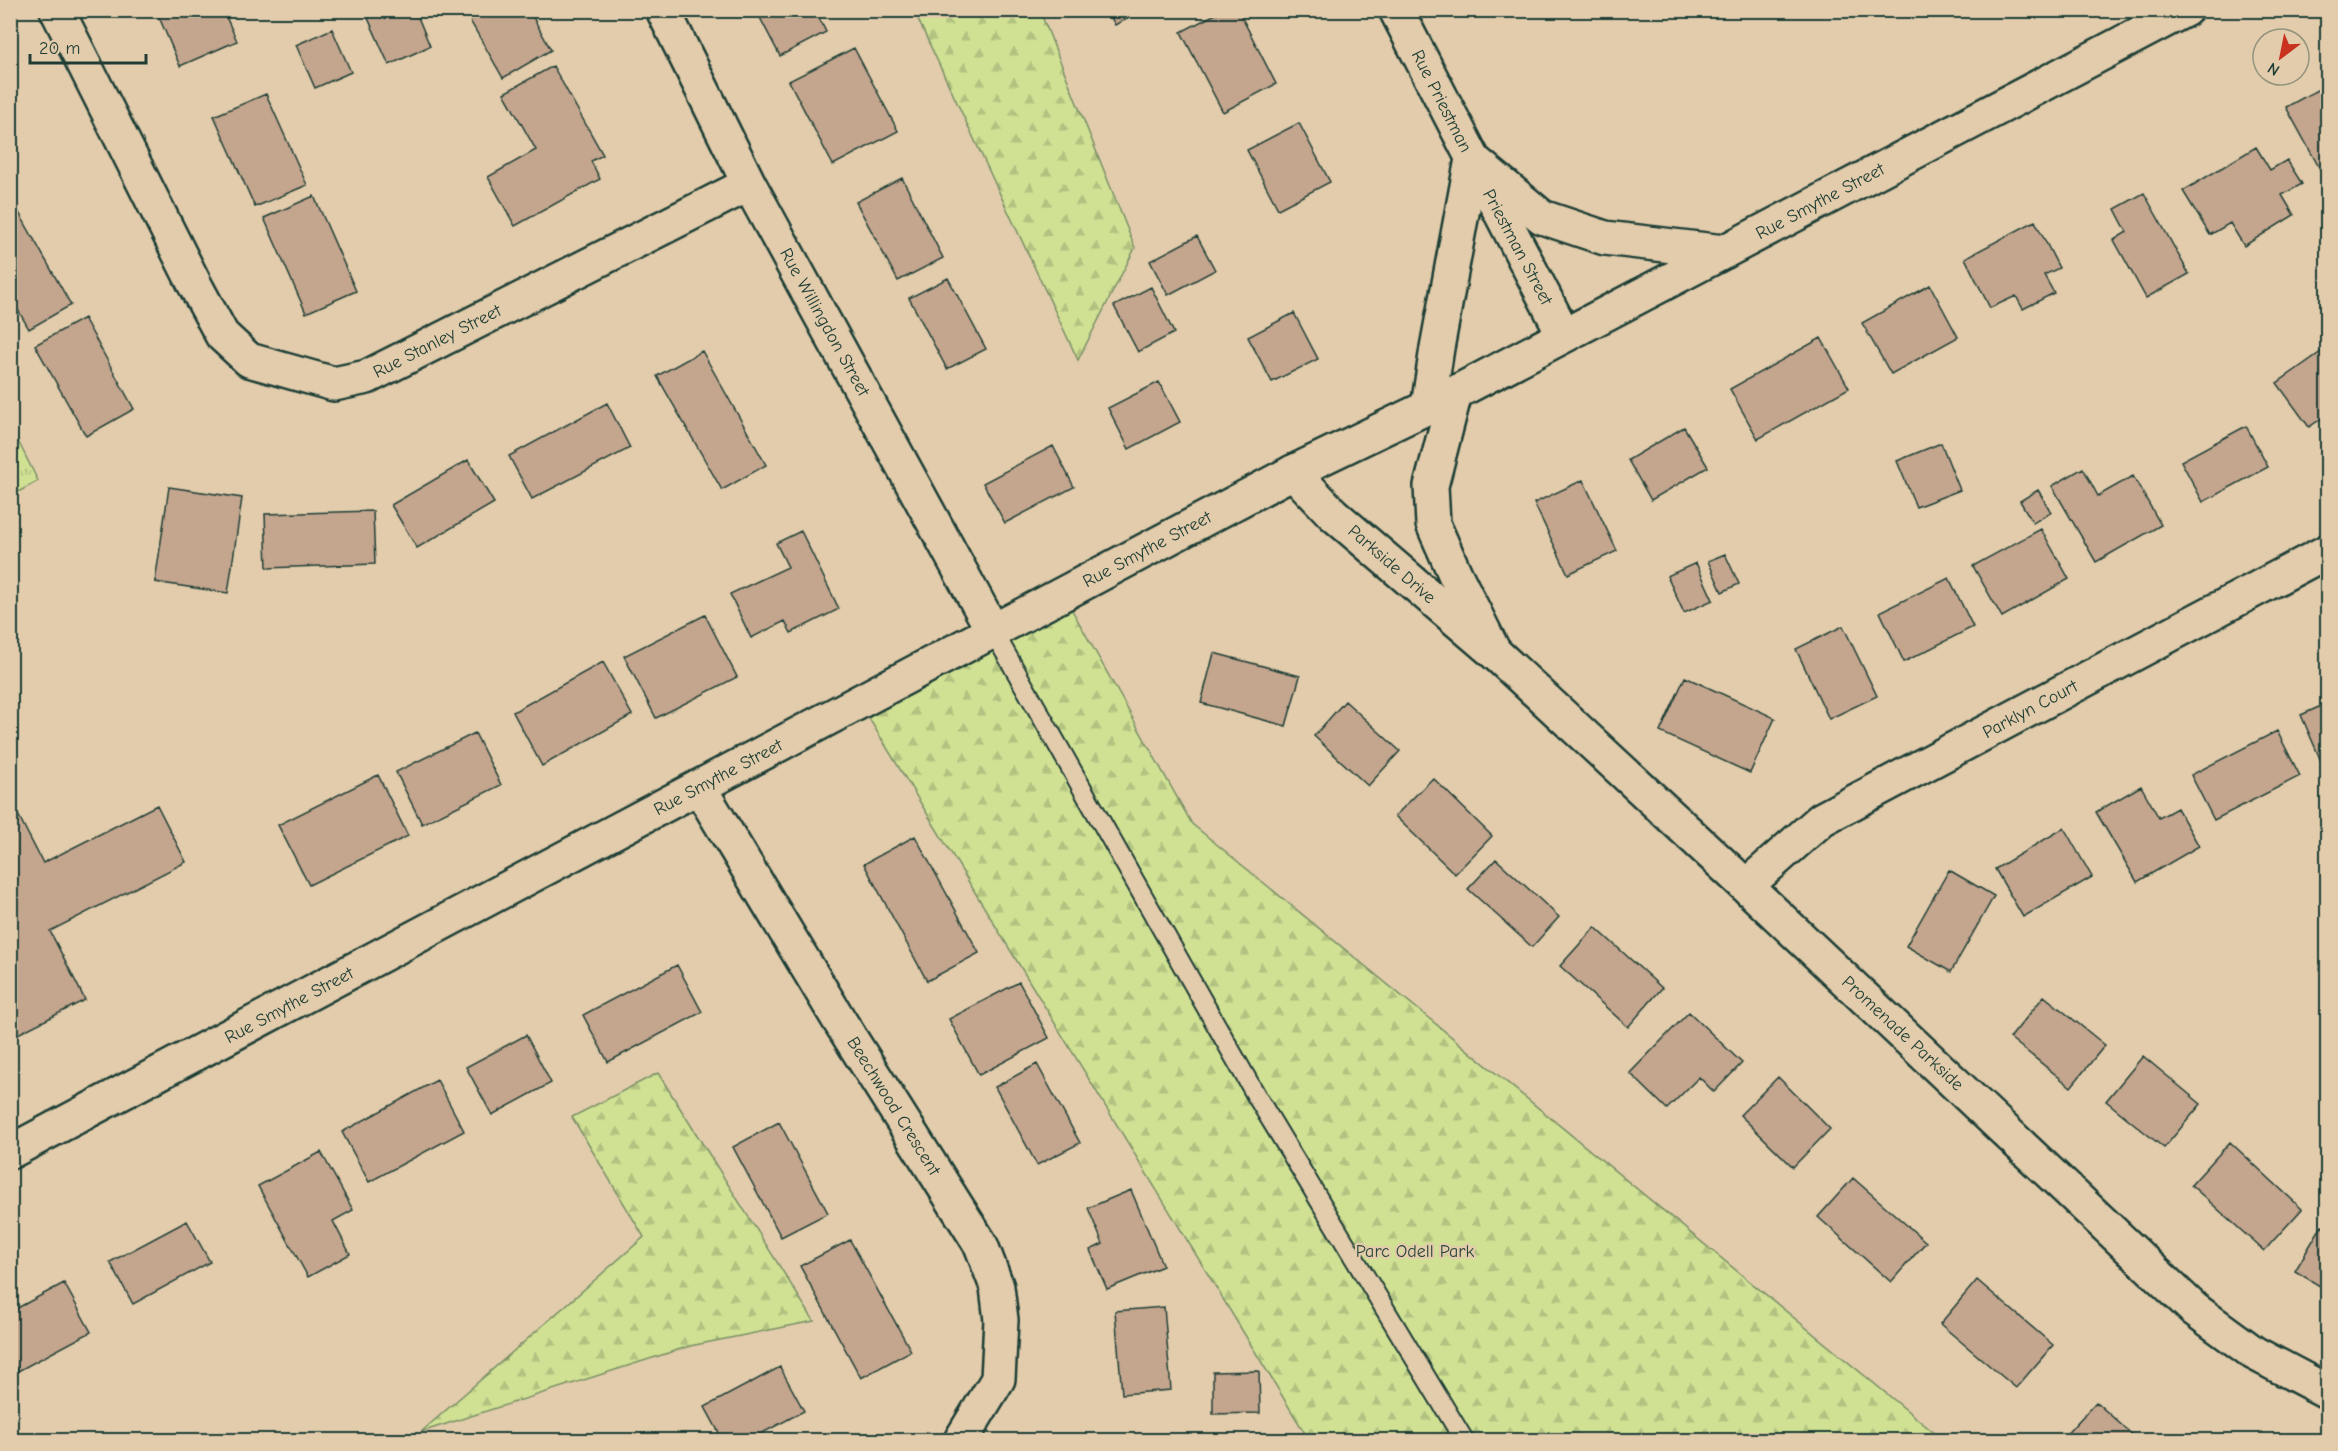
<svg xmlns="http://www.w3.org/2000/svg" width="2338" height="1451" font-family="'Comic Neue',sans-serif">
<defs>
<pattern id="grass-tufts" width="24" height="20" patternUnits="userSpaceOnUse" patternTransform="scale(1.5)"><rect width="24" height="20" fill="#d0e194"/><path d="M3 7l-1-3M5 7V3M7 7l1-3M15 17l-1-3M17 17v-4M19 17l1-3" fill="none" stroke="#b2c280"/></pattern>
<pattern id="forest-firs" width="22" height="20" patternUnits="userSpaceOnUse" patternTransform="scale(1.5)"><rect width="22" height="20" fill="#d0e194"/><path d="M5 1l3.5 6h-7zM16 11l3.5 6h-7z" fill="#b2c280"/></pattern>
</defs>
<rect width="100%" height="100%" fill="#e2ccac"/>
<filter id="ink" filterUnits="userSpaceOnUse"><feTurbulence type="fractalNoise" baseFrequency=".0167" numOctaves="2"/><feDisplacementMap in="SourceGraphic" scale="12" xChannelSelector="R" yChannelSelector="G"/><feConvolveMatrix kernelMatrix="1 2 1 2 8 2 1 2 1" color-interpolation-filters="sRGB"/></filter>
<g filter="url(#ink)">
<path fill="url(#grass-tufts)" stroke="#788f64" stroke-width="1.5" d="M 11,427 L 38,481 L 11,496 L 10,496 Z"/>
<path fill="url(#forest-firs)" stroke="#788f64" stroke-width="1.5" d="M 914,11 L 1040,11 L 1135,248 L 1078,360 Z
M 1063,594 L 1192,824 L 1943,1440 L 1309,1440 L 859,702 Z
M 658,1073 L 814,1321 L 690,1346 L 421,1432 L 644,1237 L 572,1117 Z"/>
<path fill="#c4a58e" stroke="#1f3d34" stroke-width="1.5" d="M 156,10 L 223,10 L 237,41 L 180,66 Z
M 384,10 L 415,10 L 430,46 L 389,65 L 368,18 Z
M 464,10 L 529,10 L 551,50 L 503,78 Z
M 756,10 L 815,10 L 826,32 L 780,56 Z
M 1107,10 L 1142,10 L 1115,25 Z
M 1223,10 L 1238,10 L 1276,84 L 1223,112 L 1181,32 Z
M 332,29 L 351,72 L 315,88 L 296,45 Z
M 854,48 L 898,131 L 833,165 L 789,81 Z
M 553,66 L 603,155 L 591,161 L 600,179 L 515,226 L 488,177 L 536,150 L 504,93 Z
M 2328,84 L 2328,164 L 2320,169 L 2286,107 Z
M 266,94 L 307,185 L 255,207 L 214,116 Z
M 1299,123 L 1330,182 L 1278,209 L 1247,150 Z
M 2256,147 L 2270,170 L 2287,160 L 2302,184 L 2282,195 L 2294,215 L 2244,246 L 2230,223 L 2210,235 L 2183,191 Z
M 10,173 L 17,185 L 10,188 Z
M 902,178 L 943,258 L 898,281 L 856,202 Z
M 2144,193 L 2189,274 L 2146,298 L 2114,240 L 2127,232 L 2115,209 Z
M 314,196 L 356,291 L 306,313 L 264,218 Z
M 13,202 L 71,305 L 29,329 L 10,296 L 10,203 Z
M 2035,221 L 2059,268 L 2044,275 L 2054,293 L 2023,309 L 2016,296 L 1990,308 L 1965,258 Z
M 1197,236 L 1215,270 L 1168,295 L 1150,261 Z
M 948,278 L 986,349 L 947,369 L 909,298 Z
M 1930,285 L 1958,337 L 1891,374 L 1862,323 Z
M 1151,287 L 1174,333 L 1138,352 L 1114,306 Z
M 1294,313 L 1318,359 L 1272,382 L 1248,337 Z
M 84,318 L 134,409 L 86,436 L 35,345 Z
M 1821,338 L 1849,388 L 1758,439 L 1730,389 Z
M 2328,347 L 2328,414 L 2309,427 L 2277,383 Z
M 702,351 L 766,465 L 722,490 L 657,376 Z
M 1159,382 L 1180,422 L 1129,449 L 1108,408 Z
M 607,403 L 630,448 L 532,499 L 509,456 Z
M 2246,426 L 2268,467 L 2203,502 L 2181,461 Z
M 1684,427 L 1708,467 L 1651,500 L 1628,460 Z
M 1941,443 L 1960,490 L 1916,507 L 1897,461 Z
M 1053,446 L 1074,487 L 1005,523 L 983,483 Z
M 468,460 L 494,503 L 417,548 L 391,505 Z
M 2083,468 L 2098,496 L 2133,476 L 2161,525 L 2096,562 L 2052,486 Z
M 1583,480 L 1617,551 L 1568,574 L 1534,503 Z
M 169,487 L 242,498 L 228,593 L 155,582 Z
M 2038,490 L 2051,512 L 2033,523 L 2020,501 Z
M 373,511 L 375,564 L 267,568 L 265,514 Z
M 2041,529 L 2069,579 L 2002,617 L 1973,566 Z
M 801,531 L 839,609 L 791,633 L 785,621 L 751,638 L 730,594 L 788,567 L 776,543 Z
M 1725,554 L 1739,584 L 1722,592 L 1708,561 Z
M 1696,563 L 1713,600 L 1684,613 L 1667,576 Z
M 1949,578 L 1973,627 L 1904,662 L 1880,612 Z
M 705,615 L 737,677 L 656,718 L 624,656 Z
M 1843,626 L 1877,696 L 1829,719 L 1796,649 Z
M 1214,653 L 1300,676 L 1286,726 L 1201,703 Z
M 603,662 L 632,715 L 542,766 L 513,712 Z
M 1685,677 L 1775,718 L 1750,773 L 1660,732 Z
M 1345,701 L 1400,751 L 1368,786 L 1314,736 Z
M 2328,703 L 2328,777 L 2301,715 Z
M 2277,731 L 2300,776 L 2214,820 L 2191,775 Z
M 475,733 L 501,785 L 422,824 L 396,772 Z
M 378,775 L 408,836 L 309,885 L 278,825 Z
M 1433,778 L 1492,836 L 1455,874 L 1395,816 Z
M 2141,786 L 2159,818 L 2177,808 L 2199,846 L 2137,882 L 2096,812 Z
M 10,799 L 43,863 L 157,805 L 186,862 L 50,931 L 85,1000 L 10,1038 Z
M 2064,828 L 2092,877 L 2023,917 L 1995,869 Z
M 915,836 L 979,953 L 927,981 L 864,864 Z
M 1496,859 L 1559,917 L 1532,947 L 1468,889 Z
M 1949,870 L 1994,896 L 1951,972 L 1906,946 Z
M 1595,927 L 1662,988 L 1628,1027 L 1560,966 Z
M 677,965 L 702,1012 L 608,1062 L 583,1015 Z
M 1019,982 L 1049,1038 L 979,1075 L 949,1019 Z
M 2044,996 L 2105,1045 L 2071,1087 L 2010,1038 Z
M 1689,1012 L 1742,1063 L 1714,1092 L 1699,1077 L 1667,1109 L 1630,1073 Z
M 526,1035 L 551,1083 L 492,1115 L 466,1067 Z
M 2143,1056 L 2201,1104 L 2164,1148 L 2106,1101 Z
M 1037,1064 L 1080,1143 L 1037,1165 L 995,1087 Z
M 1778,1077 L 1830,1129 L 1793,1167 L 1740,1115 Z
M 437,1080 L 464,1131 L 369,1182 L 342,1132 Z
M 779,1122 L 828,1213 L 781,1237 L 733,1147 Z
M 2230,1142 L 2302,1209 L 2264,1251 L 2191,1185 Z
M 321,1152 L 353,1210 L 333,1221 L 350,1254 L 308,1277 L 258,1186 Z
M 1853,1178 L 1926,1242 L 1891,1282 L 1818,1217 Z
M 1131,1190 L 1163,1266 L 1107,1289 L 1090,1250 L 1103,1244 L 1088,1208 Z
M 187,1221 L 210,1262 L 133,1304 L 110,1262 Z
M 2322,1225 L 2328,1228 L 2328,1291 L 2295,1271 Z
M 850,1240 L 911,1351 L 861,1378 L 800,1266 Z
M 1977,1280 L 2053,1345 L 2016,1388 L 1940,1324 Z
M 64,1283 L 91,1332 L 18,1371 L 10,1358 L 10,1312 Z
M 1164,1307 L 1171,1390 L 1122,1394 L 1115,1311 Z
M 780,1367 L 804,1411 L 749,1440 L 723,1440 L 705,1407 Z
M 1259,1371 L 1260,1413 L 1213,1414 L 1213,1372 Z
M 2096,1402 L 2138,1440 L 2061,1440 Z
M 656,1434 L 659,1440 L 644,1440 Z"/>
<g fill="none" stroke-linecap="round" stroke-linejoin="round">
<defs>
<path id="service" d="M 993,631 L 1257,1097 L 1464,1440"/>
<path id="minor" d="M 57,10 L 195,285 L 222,335 L 249,360 L 334,384 L 367,377 L 749,184
M 663,10 L 749,184 L 993,631
M 1293,472 L 1333,514 L 1494,652 L 1746,886 L 2194,1309 L 2254,1353 L 2328,1392
M 699,787 L 839,1020 L 981,1245 L 997,1287 L 1001,1320 L 998,1379 L 961,1440
M 1746,886 L 1822,819 L 2328,551"/>
<path id="tertiary" d="M 1396,10 L 1564,335"/>
<path id="secondary" d="M 1455,393 L 1431,486 L 1433,524 L 1455,574 L 1494,652
M 1428,407 L 1437,348 L 1472,159 L 1542,217 L 1605,238 L 1724,252
M 10,1152 L 1293,472 L 1428,407 L 2185,10"/>
</defs>
<use href="#service" stroke="#1f3d34" stroke-width="22"/>
<use href="#minor" stroke="#1f3d34" stroke-width="38"/>
<use href="#tertiary" stroke="#1f3d34" stroke-width="38"/>
<use href="#secondary" stroke="#1f3d34" stroke-width="38"/>
<use href="#service" stroke="#e2ccac" stroke-width="18"/>
<use href="#minor" stroke="#e2ccac" stroke-width="33"/>
<use href="#tertiary" stroke="#e2ccac" stroke-width="33"/>
<use href="#secondary" stroke="#e2ccac" stroke-width="33"/>
</g>
</g>
<g text-anchor="middle" stroke-width="4.5" stroke-linejoin="round" paint-order="stroke">
<g font-size="18" fill="#1f3d34" stroke="#e2ccac">
<text transform="translate(1442 101) rotate(63)" y="6">Rue Priestman</text>
<text transform="translate(1820 201) rotate(-28)" y="6">Rue Smythe Street</text>
<text transform="translate(1518 247) rotate(62)" y="6">Priestman Street</text>
<text transform="translate(825 322) rotate(61)" y="6">Rue Willingdon Street</text>
<text transform="translate(437 341) rotate(-27)" y="6">Rue Stanley Street</text>
<text transform="translate(1147 549) rotate(-28)" y="6">Rue Smythe Street</text>
<text transform="translate(1392 564) rotate(41)" y="6">Parkside Drive</text>
<text transform="translate(2030 709) rotate(-28)" y="6">Parklyn Court</text>
<text transform="translate(718 777) rotate(-28)" y="6">Rue Smythe Street</text>
<text transform="translate(289 1005) rotate(-28)" y="6">Rue Smythe Street</text>
<text transform="translate(1903 1033) rotate(43)" y="6">Promenade Parkside</text>
<text transform="translate(894 1106) rotate(58)" y="6">Beechwood Crescent</text>
</g>
<g font-size="18" fill="#284539" stroke="#e2ccac">
<text x="1415" y="1257">Parc Odell Park</text>
</g>
</g>
<rect width="2338" height="1451" fill="none" stroke="#e2ccac" stroke-width="36"/>
<rect x="18" y="18" width="2302" height="1415" fill="none" stroke="#1f3d34" stroke-width="2" filter="url(#ink)"/>
<g transform="translate(2281 57) rotate(212)"><circle r="28" fill="#e2ccac" stroke="#94937c" stroke-width="1.5"/>
<path d="M0-4.5L10 22L0 15L-10 22Z" fill="#c8321e"/>
<text y="-9" font-size="16" font-weight="bold" text-anchor="middle" fill="#1f3d34">N</text>
</g>
<path d="M30 54v9h116v-9" fill="none" stroke="#1f3d34" stroke-width="3"/>
<text x="39" y="54" font-size="18" fill="#1f3d34" stroke="#e2ccac" stroke-width="4.5" paint-order="stroke">20 m</text>
</svg>
